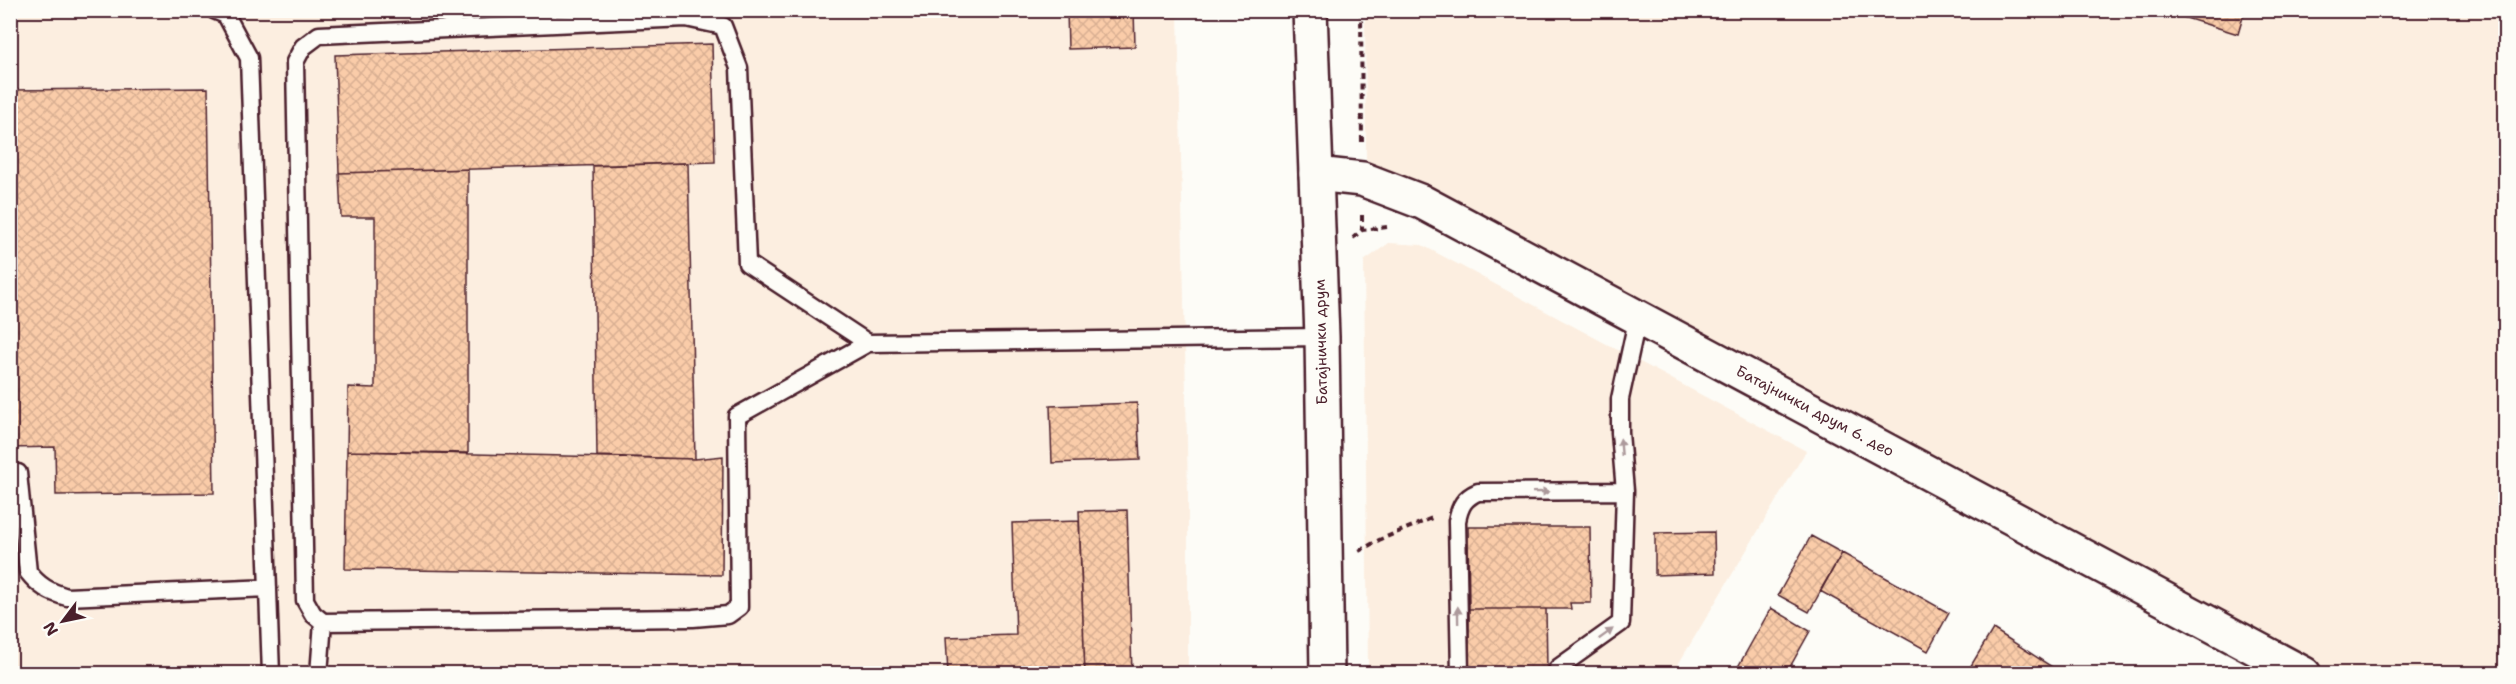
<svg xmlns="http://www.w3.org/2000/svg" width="2516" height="684" font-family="'Shantell Sans',sans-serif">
<defs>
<pattern id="building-cross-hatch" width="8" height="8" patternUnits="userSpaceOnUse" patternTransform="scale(1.5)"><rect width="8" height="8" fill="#facca9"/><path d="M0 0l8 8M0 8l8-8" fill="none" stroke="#d8af92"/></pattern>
</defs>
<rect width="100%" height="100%" fill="#fdfcf7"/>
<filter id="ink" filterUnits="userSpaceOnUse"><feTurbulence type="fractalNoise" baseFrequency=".0167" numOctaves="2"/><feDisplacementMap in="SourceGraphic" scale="12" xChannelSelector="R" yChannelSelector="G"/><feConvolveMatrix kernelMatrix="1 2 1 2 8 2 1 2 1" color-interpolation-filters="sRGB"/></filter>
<g filter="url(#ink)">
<path fill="#fceee0" d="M 10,11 L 1178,11 L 1188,492 L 1188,673 L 11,673 Z
M 1365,11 L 2505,11 L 2505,673 L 2336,673 L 1366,161 Z
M 1389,243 L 1422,245 L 1806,451 L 1673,673 L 1368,673 L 1364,261 Z"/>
<path fill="url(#building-cross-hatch)" stroke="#4a1f2b" stroke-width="1.5" d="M 1067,10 L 1134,10 L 1135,47 L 1068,49 Z
M 2160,10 L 2245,10 L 2238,34 Z
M 712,44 L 715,162 L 339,173 L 335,55 Z
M 208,88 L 214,493 L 56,495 L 55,447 L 10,448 L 10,90 Z
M 688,163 L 695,459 L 597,456 L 593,166 Z
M 468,169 L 468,453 L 347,451 L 348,387 L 375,388 L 375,217 L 341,217 L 339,173 Z
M 1137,403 L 1140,460 L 1052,463 L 1050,406 Z
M 347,451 L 695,459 L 723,456 L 722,575 L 345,569 Z
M 1127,510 L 1132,674 L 1085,674 L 1079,511 Z
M 1079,521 L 1085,674 L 948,674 L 946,637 L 1016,635 L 1012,523 Z
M 1468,527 L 1590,527 L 1591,603 L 1570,603 L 1571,609 L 1469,609 Z
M 1714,532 L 1715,573 L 1655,575 L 1655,533 Z
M 1811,536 L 1842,553 L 1809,612 L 1778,595 Z
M 1842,553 L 1949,613 L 1928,651 L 1820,591 Z
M 1771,608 L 1810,631 L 1786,674 L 1734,674 Z
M 1469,609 L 1546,609 L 1547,668 L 1586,668 L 1586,674 L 1469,674 Z
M 1993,629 L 2063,674 L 1966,674 Z"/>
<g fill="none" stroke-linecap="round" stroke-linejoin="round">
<defs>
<path id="service" d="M 214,10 L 226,15 L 249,58 L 271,674
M 868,343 L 747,263 L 739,68 L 723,26 L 686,18 L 319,35 L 303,47 L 295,62 L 305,600 L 313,614 L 323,622 L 693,618 L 728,615 L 739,607 L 737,416 L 868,343 L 1322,337
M 18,473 L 28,572 C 39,586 49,592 67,597 L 268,588
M 1558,668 L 1621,623 L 1625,491 L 1620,433 L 1620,399 L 1638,316
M 319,674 L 323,622
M 1460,674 L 1457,521 C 1460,506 1464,498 1478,492 L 1625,491"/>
<path id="tertiary" d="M 1316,174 L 1362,179 L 1422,202 L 2304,674"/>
<path id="secondary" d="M 1310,10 L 1322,337 L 1327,674"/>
</defs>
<use href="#service" stroke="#4a1f2b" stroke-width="21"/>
<use href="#tertiary" stroke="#4a1f2b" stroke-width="38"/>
<use href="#secondary" stroke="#4a1f2b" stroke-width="38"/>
<path stroke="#4a1f2b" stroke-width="4" stroke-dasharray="6 4.5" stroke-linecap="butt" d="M 1361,10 L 1362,145
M 1362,215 L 1362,230
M 1353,238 L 1362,230 L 1387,227
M 1359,551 L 1379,540 L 1432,518"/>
<use href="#service" stroke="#fdfcf7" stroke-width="16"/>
<use href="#tertiary" stroke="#fdfcf7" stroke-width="33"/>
<use href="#secondary" stroke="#fdfcf7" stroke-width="33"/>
</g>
<defs><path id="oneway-solid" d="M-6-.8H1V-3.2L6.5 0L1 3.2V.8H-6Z" transform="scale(1.5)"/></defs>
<g fill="#ac999b">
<use href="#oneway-solid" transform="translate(1621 447) rotate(-95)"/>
<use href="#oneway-solid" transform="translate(1541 492) rotate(-1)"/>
<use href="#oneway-solid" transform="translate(1458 615) rotate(-91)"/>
<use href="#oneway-solid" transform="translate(1606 634) rotate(-36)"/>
</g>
</g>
<g text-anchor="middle" stroke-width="4.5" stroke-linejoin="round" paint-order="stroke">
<g font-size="15" fill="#4a1f2b" stroke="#fdfcf7">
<text transform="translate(1321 342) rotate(-91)" y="5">Батајнички друм</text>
<text transform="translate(1815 411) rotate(28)" y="5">Батајнички друм 6. део</text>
</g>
</g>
<rect width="2516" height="684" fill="none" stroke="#fdfcf7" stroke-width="36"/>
<rect x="18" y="18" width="2480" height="648" fill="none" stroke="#4a1f2b" stroke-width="2" filter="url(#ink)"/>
<g transform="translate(63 621) rotate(238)" stroke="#fdfcf7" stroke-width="4.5" paint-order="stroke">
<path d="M0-4.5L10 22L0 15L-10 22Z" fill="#4a1f2b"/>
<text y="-9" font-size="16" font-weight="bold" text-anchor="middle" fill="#4a1f2b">N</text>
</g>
</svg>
